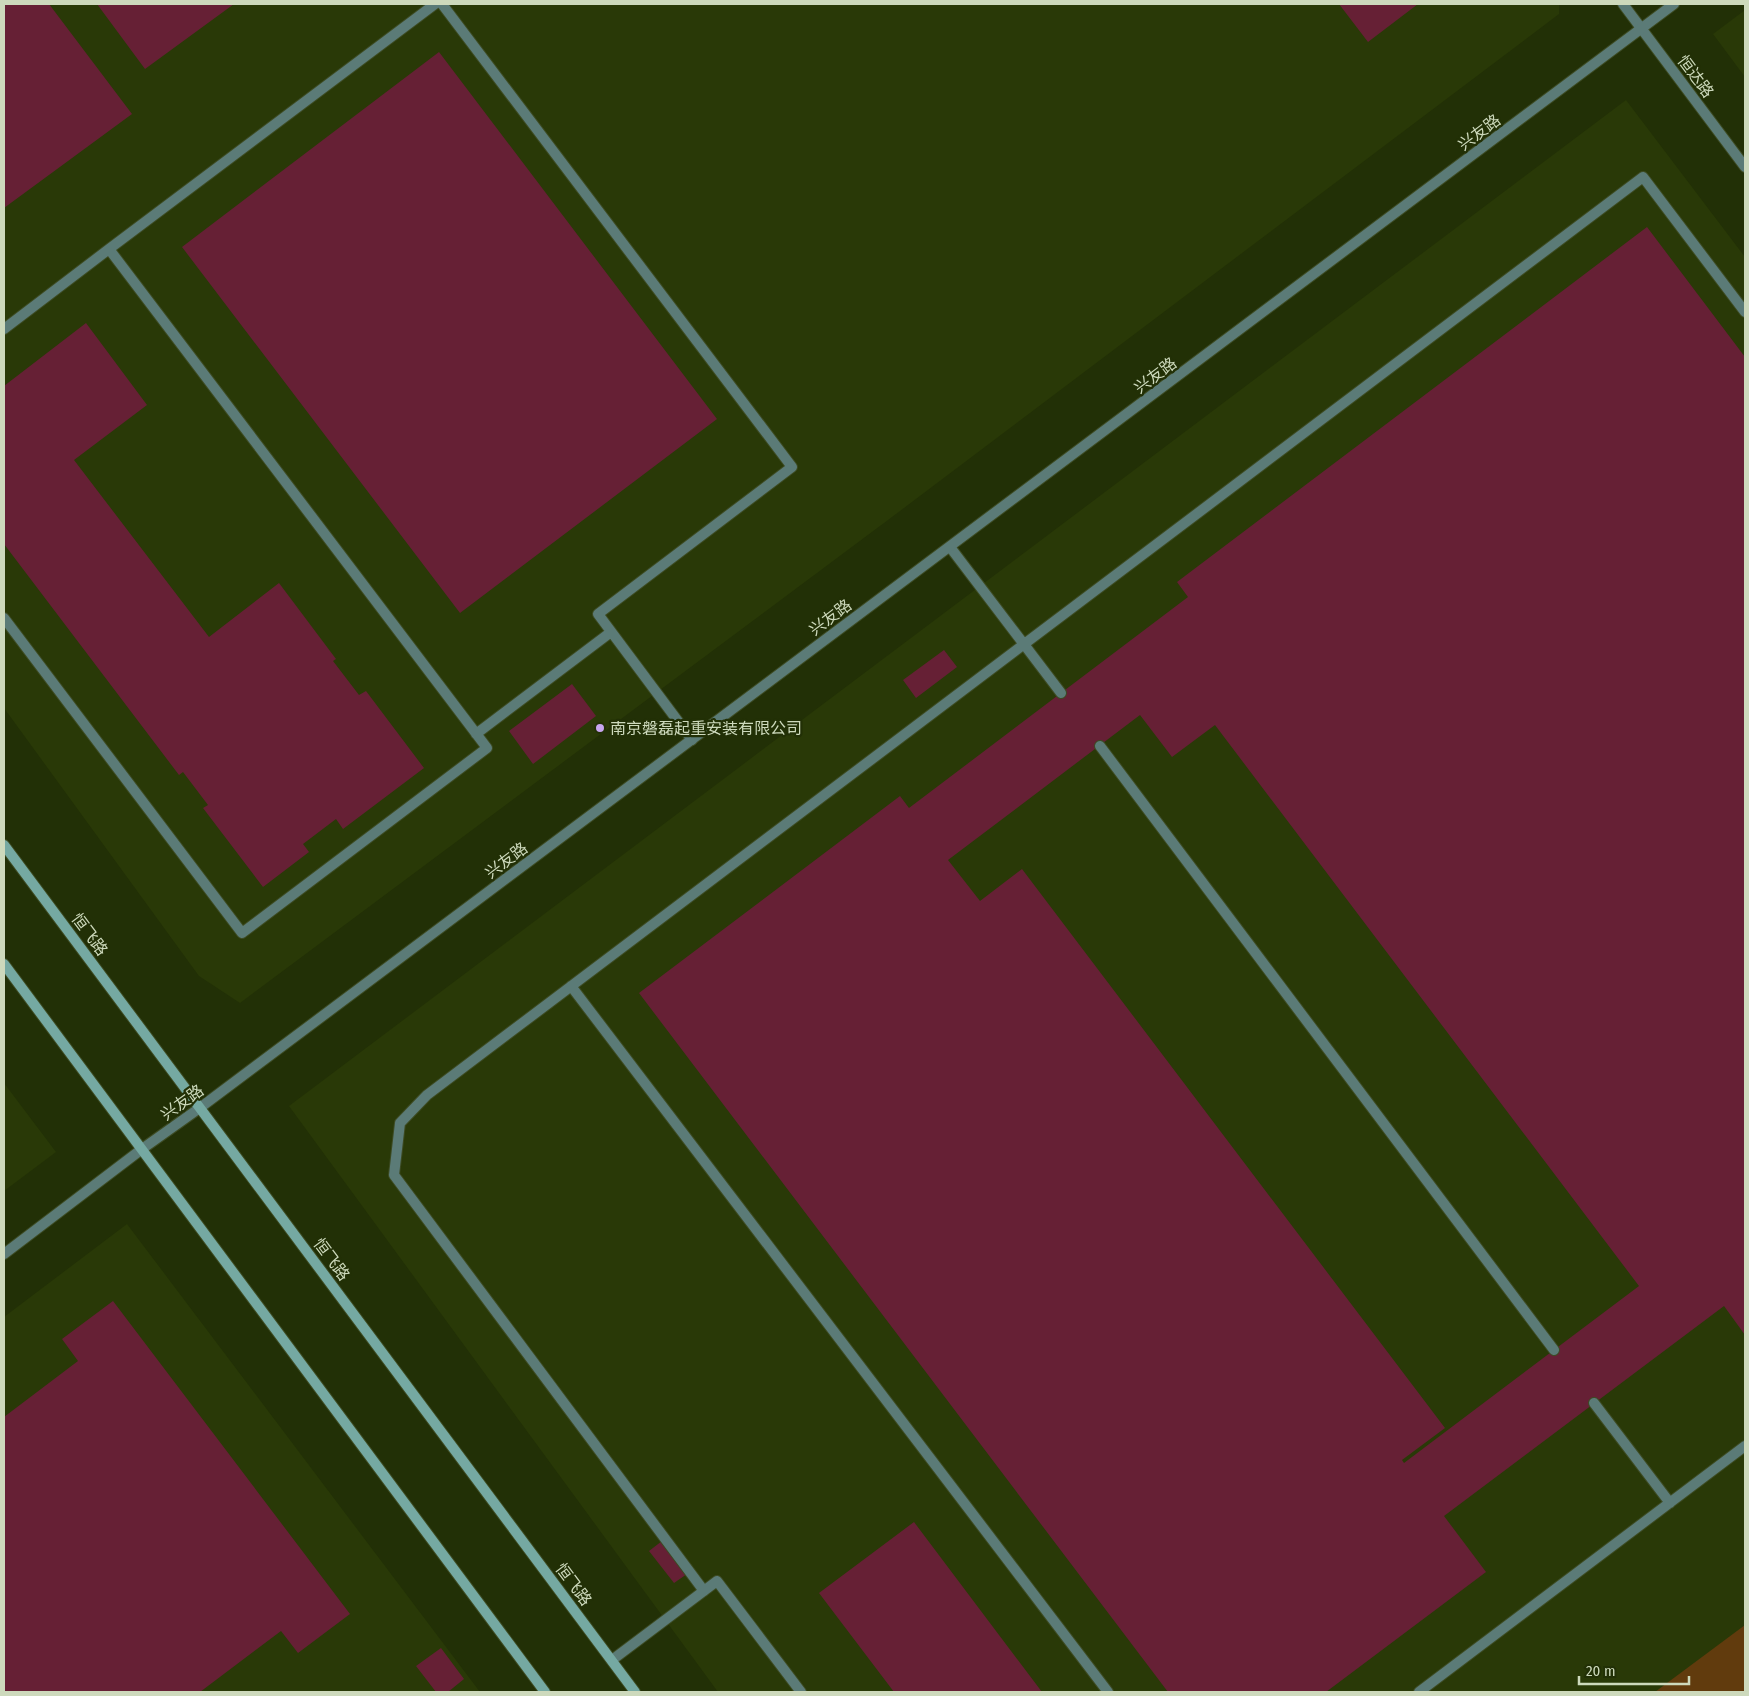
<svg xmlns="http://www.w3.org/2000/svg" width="1749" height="1696" font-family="'Fira Sans Condensed','Noto Sans SC',sans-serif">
<rect width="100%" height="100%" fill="#223006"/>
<path fill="#293907" d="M 4,4 L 1559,4 L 1559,14 L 896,514 L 240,1003 L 199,976 L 4,708 Z
M 1745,10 L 1745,77 L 1713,34 Z
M 1626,100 L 1745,257 L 1745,1692 L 718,1692 L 289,1106 Z
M 4,1083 L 56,1152 L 4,1191 Z
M 127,1224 L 480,1692 L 4,1692 L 4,1317 Z"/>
<path fill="#613b0d" d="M 1745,1625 L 1745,1692 L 1655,1692 Z"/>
<path fill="#662035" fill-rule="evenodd" d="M 4,4 L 49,4 L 132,114 L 4,208 Z
M 97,4 L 234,4 L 145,69 Z
M 1339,4 L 1418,4 L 1368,42 Z
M 439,52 L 717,419 L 460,613 L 182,247 Z
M 1647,227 L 1745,357 L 1745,1335 L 1724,1306 L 1444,1516 L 1486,1572 L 1326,1692 L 1168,1692 L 639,993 L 900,796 L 909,808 L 1188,597 L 1177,582 ZM 1140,715 L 1172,757 L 1215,725 L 1639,1286 L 1404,1463 L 1402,1460 L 1445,1428 L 1022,869 L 980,901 L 948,860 Z
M 86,323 L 147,405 L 74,460 L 209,637 L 279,583 L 336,659 L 333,661 L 359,695 L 366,691 L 424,768 L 343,829 L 336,819 L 303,844 L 309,852 L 263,887 L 203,808 L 208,805 L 183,772 L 179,775 L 4,544 L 4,386 Z
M 944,650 L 957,667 L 916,698 L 903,680 Z
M 572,684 L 596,716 L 533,764 L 509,731 Z
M 113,1301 L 350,1614 L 298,1653 L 281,1631 L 200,1692 L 4,1692 L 4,1417 L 78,1361 L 62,1339 Z
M 914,1522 L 1042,1692 L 894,1692 L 819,1593 Z
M 662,1541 L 687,1574 L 674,1583 L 649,1551 Z
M 441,1648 L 464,1679 L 448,1692 L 436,1692 L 416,1666 Z"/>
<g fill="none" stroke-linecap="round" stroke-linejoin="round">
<defs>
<path id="service" d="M 442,4 L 792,467 L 598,614 L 692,740
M 109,249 L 435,4
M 4,329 L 109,249 L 487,748 L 242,933 L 4,618
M 950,547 L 1061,693
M 476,734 L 611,632
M 1100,746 L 1554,1350
M 571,986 L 1108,1692
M 1594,1403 L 1670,1503
M 704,1591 L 394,1175 L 400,1123 L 427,1095 L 1643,177 L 1745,312
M 612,1660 L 717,1581 L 801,1692
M 1419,1692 L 1745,1446"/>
<path id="minor" d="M 1623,4 L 1745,167"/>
<path id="tertiary" d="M 4,1254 L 142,1149 L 201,1107 L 1674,4"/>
<path id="secondary" d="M 4,845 L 635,1692
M 4,964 L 545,1692"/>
</defs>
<use href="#service" stroke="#3d4b23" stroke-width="12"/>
<use href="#minor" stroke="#3d4b23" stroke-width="12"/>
<use href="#tertiary" stroke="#3d4b23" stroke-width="12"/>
<use href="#secondary" stroke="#3d4b23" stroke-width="12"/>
<use href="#service" stroke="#5b7b77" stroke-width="10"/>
<use href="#minor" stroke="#5b7b77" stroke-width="10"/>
<use href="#tertiary" stroke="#5b7b77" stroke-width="10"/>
<use href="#secondary" stroke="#75a9a2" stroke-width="10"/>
</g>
<circle fill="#c8a6ef" stroke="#223006" stroke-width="2" cx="600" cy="728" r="5"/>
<g text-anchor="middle" stroke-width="4.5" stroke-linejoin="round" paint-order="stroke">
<g font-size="16" fill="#cdd9bc" stroke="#223006">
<text transform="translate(1696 76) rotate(53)" y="6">恒达路</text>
<text transform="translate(1479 132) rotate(-37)" y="6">兴友路</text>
<text transform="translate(1155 375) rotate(-37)" y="6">兴友路</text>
<text transform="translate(830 617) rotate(-37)" y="6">兴友路</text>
<text transform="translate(506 860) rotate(-37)" y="6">兴友路</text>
<text transform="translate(90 934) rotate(53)" y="6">恒飞路</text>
<text transform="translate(182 1102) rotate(-36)" y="6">兴友路</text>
<text transform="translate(332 1259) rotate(53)" y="6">恒飞路</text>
<text transform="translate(574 1584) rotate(53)" y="6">恒飞路</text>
</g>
<g font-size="16" fill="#cdd9bc" stroke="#223006" text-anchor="start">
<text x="610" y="734">南京磐磊起重安装有限公司</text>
</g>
</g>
<rect width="1749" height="1696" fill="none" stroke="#cdd9bc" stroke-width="10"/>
<path d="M1579 1676v8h110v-8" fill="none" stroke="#cdd9bc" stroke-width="2.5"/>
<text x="1586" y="1676" font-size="15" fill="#cdd9bc" stroke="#223006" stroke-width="4" paint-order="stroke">20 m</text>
</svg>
